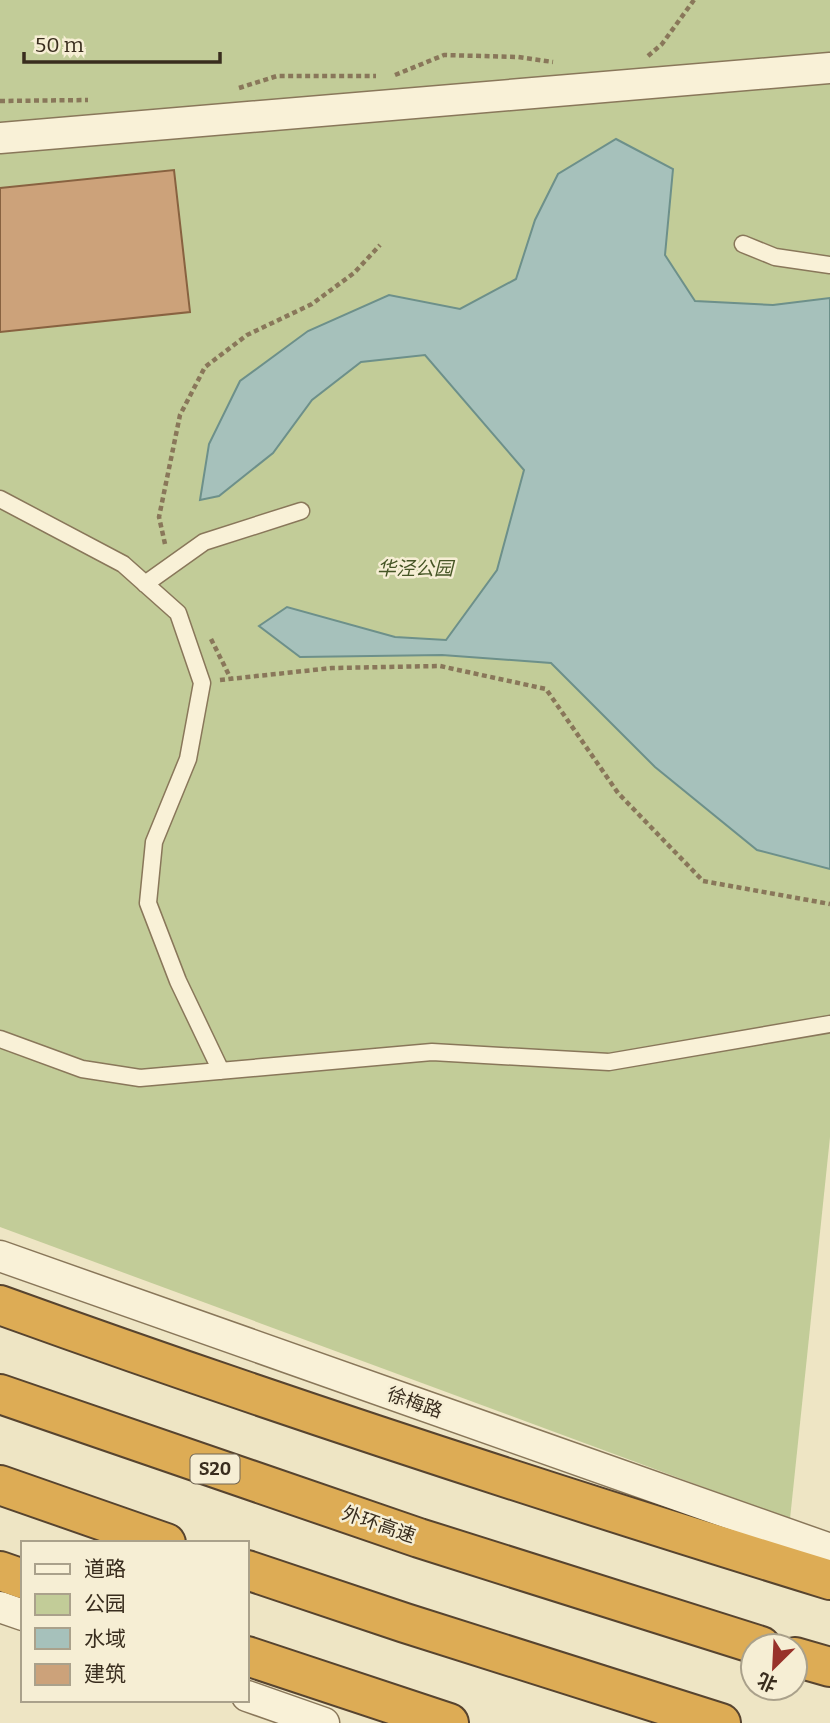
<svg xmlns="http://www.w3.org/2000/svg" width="830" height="1723" font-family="Bitter,'Noto Sans SC',serif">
<rect width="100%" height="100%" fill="#eee5c4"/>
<path fill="#c2cc98" d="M 0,0 L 830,0 L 830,1137 L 790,1519 L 0,1227 Z"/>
<path fill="#a6c1bb" stroke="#6d908a" stroke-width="2" d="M 616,139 L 673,169 L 665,255 L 695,301 L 773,305 L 830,298 L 830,869 L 757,850 L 655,767 L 551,663 L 442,655 L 300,657 L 259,626 L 287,607 L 395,637 L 446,640 L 497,570 L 524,470 L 425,355 L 361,362 L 312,400 L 273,453 L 219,496 L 200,500 L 209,444 L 240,381 L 308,331 L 389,295 L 460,309 L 516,279 L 535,220 L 558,174 Z"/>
<path fill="#cca27a" stroke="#886240" stroke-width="2" d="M 174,170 L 190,312 L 0,332 L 0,188 Z"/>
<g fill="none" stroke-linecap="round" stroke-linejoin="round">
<defs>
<path id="lane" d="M 743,244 L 775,257 L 830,265
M 0,499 L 123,564 L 178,613 L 202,683 L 188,759 L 154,842 L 148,903 L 178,981 L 221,1071
M 145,584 L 204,542 L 301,511
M 0,1039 L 82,1069 L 140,1078 L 432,1052 L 609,1062 L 830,1024"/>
<path id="street" d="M 0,138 L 830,68
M 0,1256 L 830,1549
M 0,1607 L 23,1615
M 247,1696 L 324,1723"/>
<path id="highway" d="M 0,1305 C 274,1404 551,1494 830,1580
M 0,1394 L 419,1538 L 761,1646
M 0,1485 L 166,1543
M 247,1570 L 405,1623 L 721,1723
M 0,1571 L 23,1579
M 247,1656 L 449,1723
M 795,1657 L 830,1667"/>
</defs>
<use href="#lane" stroke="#89775a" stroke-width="19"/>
<use href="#street" stroke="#89775a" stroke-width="33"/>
<use href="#highway" stroke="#57442f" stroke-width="42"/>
<path stroke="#89775a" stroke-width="4.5" stroke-dasharray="5 3.5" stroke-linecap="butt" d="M 648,56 L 662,44 L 694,0
M 395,75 L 444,55 L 518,57 L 553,62
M 239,88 L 277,76 L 376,76
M 0,101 L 88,100
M 165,544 L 159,517 L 180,415 L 205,367 L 247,335 L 312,304 L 354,273 L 380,245
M 211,639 L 231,679
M 220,680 L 332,668 L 440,666 L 546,689 L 618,793 L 703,881 L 830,904"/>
<use href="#lane" stroke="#f9f1d7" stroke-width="16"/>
<use href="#street" stroke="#f9f1d7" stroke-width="30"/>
<use href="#highway" stroke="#ddac55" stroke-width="38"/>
</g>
<g text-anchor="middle" stroke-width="5" stroke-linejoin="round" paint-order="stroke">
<rect fill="#f6eed4" stroke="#726755" stroke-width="2" x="190.5" y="1454.5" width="49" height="29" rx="5"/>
<g font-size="18" font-weight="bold" fill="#392d1e">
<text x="215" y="1475">S20</text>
</g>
<g font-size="19" font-style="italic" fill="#455525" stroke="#f6eed4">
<text x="415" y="575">华泾公园</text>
</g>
<g font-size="19" fill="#392d1e" stroke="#f6eed4">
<text transform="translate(415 1402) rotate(19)" y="7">徐梅路</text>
<text transform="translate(379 1524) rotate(19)" y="7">外环高速</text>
</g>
</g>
<rect x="21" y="1541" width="228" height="161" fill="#f6eed4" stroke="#aaa18b" stroke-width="2"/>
<rect x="35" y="1564" width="35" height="10" fill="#f9f1d7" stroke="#aaa18b" stroke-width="2"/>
<text x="84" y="1576" font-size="21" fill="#392d1e">道路</text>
<rect x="35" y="1594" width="35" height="21" fill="#c2cc98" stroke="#aaa18b" stroke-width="2"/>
<text x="84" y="1611" font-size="21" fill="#392d1e">公园</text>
<rect x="35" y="1628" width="35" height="21" fill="#a6c1bb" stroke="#aaa18b" stroke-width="2"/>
<text x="84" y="1646" font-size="21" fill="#392d1e">水域</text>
<rect x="35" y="1664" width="35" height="21" fill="#cca27a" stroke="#aaa18b" stroke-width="2"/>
<text x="84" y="1681" font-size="21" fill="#392d1e">建筑</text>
<g transform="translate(774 1667) rotate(204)"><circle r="33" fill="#f6eed4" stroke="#aaa18b" stroke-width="2"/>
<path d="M0-5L12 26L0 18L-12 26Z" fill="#98322a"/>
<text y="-10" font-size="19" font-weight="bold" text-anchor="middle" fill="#392d1e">北</text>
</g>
<path d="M24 52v10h196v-10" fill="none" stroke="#392d1e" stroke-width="3.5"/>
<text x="35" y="52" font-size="21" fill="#392d1e" stroke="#f6eed4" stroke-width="5" paint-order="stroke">50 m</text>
</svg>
